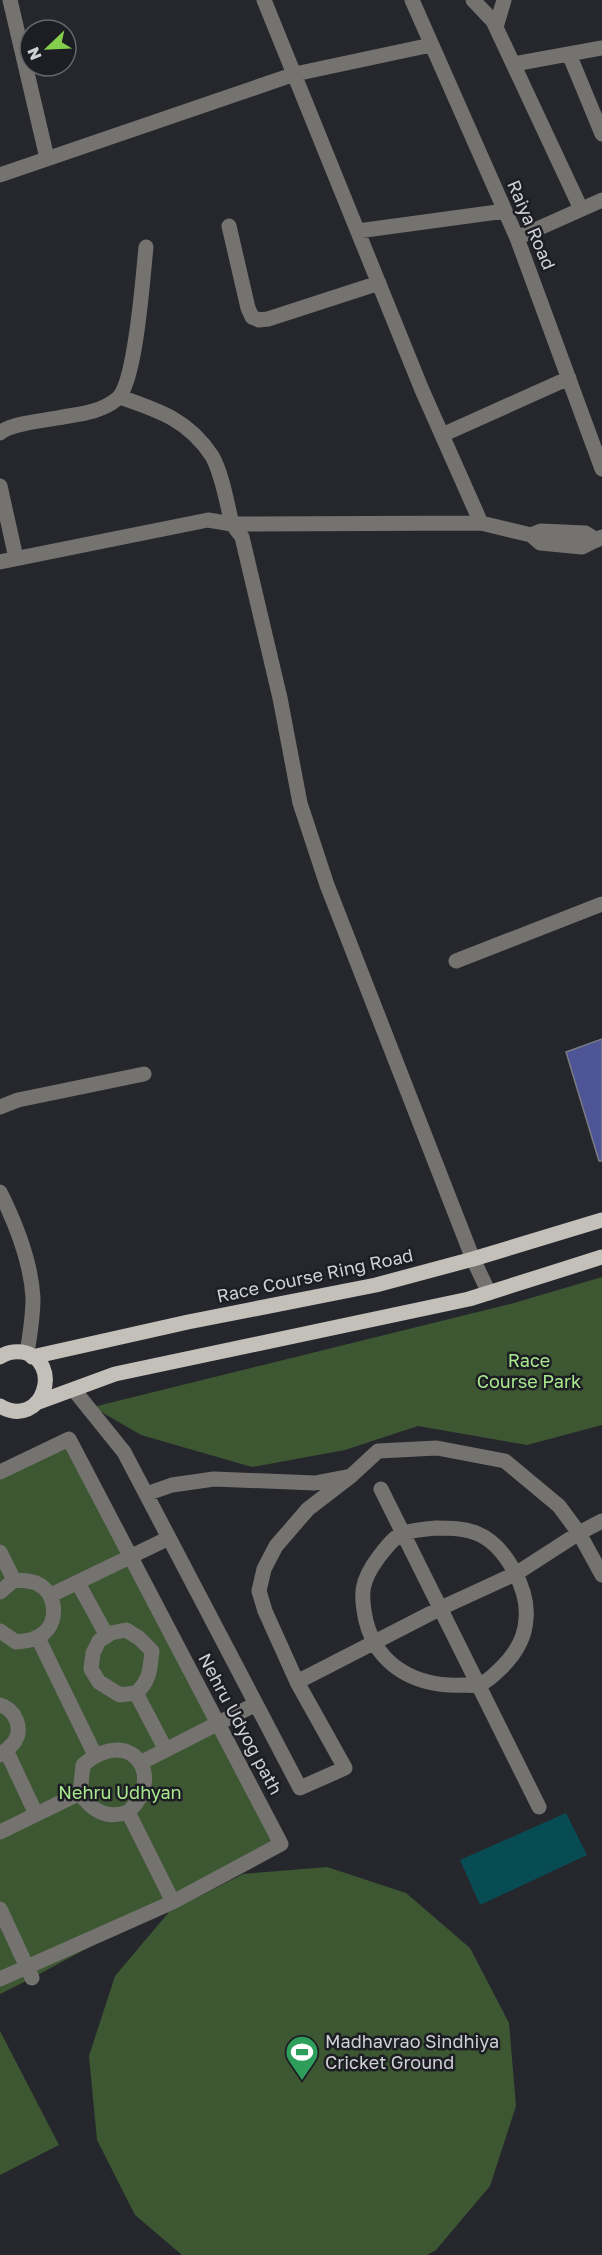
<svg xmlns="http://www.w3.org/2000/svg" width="602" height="2255" font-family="'Golos Text',sans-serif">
<rect width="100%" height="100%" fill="#26272d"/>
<path fill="#3d5732" d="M 602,1277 L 602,1425 L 527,1445 L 418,1426 L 345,1450 L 252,1467 L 141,1435 L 93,1407 L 514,1303 Z
M 69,1439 L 281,1844 L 32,1978 L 0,1994 L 0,1472 Z
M 327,1867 L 406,1893 L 470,1948 L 509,2023 L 516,2106 L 490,2186 L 436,2250 L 427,2255 L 182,2255 L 135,2215 L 97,2140 L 89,2056 L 115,1976 L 169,1912 L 243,1874 Z
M 0,2031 L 59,2145 L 0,2175 Z"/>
<path fill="#074c53" d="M 566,1813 L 587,1855 L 480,1905 L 460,1860 Z"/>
<path fill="#4e5596" stroke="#7a7c83" stroke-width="1.5" d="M 602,1039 L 602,1161 L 599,1161 L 566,1052 Z"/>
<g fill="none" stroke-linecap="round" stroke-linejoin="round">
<path stroke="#757370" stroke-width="15" d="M 10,0 L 47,158
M 264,0 L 422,390 L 481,523
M 412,0 L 517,238 L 602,469
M 473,0 L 493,21 L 581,209
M 496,27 L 504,0
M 569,54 L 602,134
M 514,64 L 602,48
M 0,175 L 295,74 L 431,45
M 229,226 L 248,308 L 252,317 L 259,320 L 268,319 L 379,283
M 358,231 L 505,211
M 517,238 L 602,200
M 120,397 C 158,410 189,420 212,456 C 222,473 227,504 232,524 L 481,523 L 531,535 L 541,531 L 585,533 L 597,540
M 0,433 C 11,423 42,421 57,418 C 78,414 100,413 117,399 C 136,384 143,274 146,247
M 442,435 L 569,378
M 0,486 L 16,558
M 531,535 L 540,543 L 582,547 L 602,537
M 0,562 L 208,520 L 232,524 L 242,537 L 280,698 L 300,803 L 327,885 L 473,1259 L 489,1293
M 456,961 L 602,904
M 0,1107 L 18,1100 L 144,1074
M 0,1192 C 16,1224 31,1261 33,1298 C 33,1316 30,1335 27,1353
M 74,1390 L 124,1452 L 300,1788 L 345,1768 L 297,1682 L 265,1611 L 259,1591 L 264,1569 L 276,1546 L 308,1509 L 351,1476
M 0,1472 L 69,1439 L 281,1844 L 173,1902 L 0,1979
M 381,1489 L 539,1807
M 146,1494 L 172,1485 L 214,1479 L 315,1483 L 351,1476 L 378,1451 L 437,1448 L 505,1461 L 559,1506 L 579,1533 L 602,1575
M 436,1528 C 449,1528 464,1528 476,1533 C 505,1544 529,1589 526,1619 C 525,1639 513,1657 499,1670 C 494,1675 484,1684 477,1685 C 473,1686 468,1685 463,1685 C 418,1687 378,1668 366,1621 C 360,1594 361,1581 378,1558 C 385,1549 394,1536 404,1533 C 414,1530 426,1529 436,1528 Z
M 0,1552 L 14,1580
M 78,1583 L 107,1636
M 0,1592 L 14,1580 C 22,1581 31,1580 38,1584 C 56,1593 59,1620 44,1633 C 36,1640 26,1641 16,1642 L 0,1631
M 51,1595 L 169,1538
M 38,1638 L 95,1755
M 297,1682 L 441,1608 L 517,1573 L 579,1533 L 602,1521
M 136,1693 L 120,1695 L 99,1682 L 91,1669 L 93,1653 L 99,1641 L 111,1633 L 126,1630 L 139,1638 L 152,1651 C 150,1669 150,1681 136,1693 L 166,1750
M 0,1705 C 15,1709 23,1728 15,1741 C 11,1747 5,1751 0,1755
M 6,1750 L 36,1814
M 140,1763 L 256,1704
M 128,1812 C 167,1777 131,1724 83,1765 L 80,1793 C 91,1810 107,1820 128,1812 L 173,1902
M 0,1832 L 80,1793
M 0,1909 L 32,1978"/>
<path stroke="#c2c0b9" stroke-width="15" d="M 0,1357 C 7,1352 14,1351 22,1352 C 65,1360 43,1431 0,1406
M 32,1357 L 188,1322 L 376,1285 L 473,1259 L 602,1220
M 36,1403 L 115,1374 L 469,1299 L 602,1257"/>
</g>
<defs>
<symbol id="stadium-pin" viewBox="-11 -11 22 30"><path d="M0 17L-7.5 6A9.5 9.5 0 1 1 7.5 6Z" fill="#2e9e5b" stroke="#1d1e24"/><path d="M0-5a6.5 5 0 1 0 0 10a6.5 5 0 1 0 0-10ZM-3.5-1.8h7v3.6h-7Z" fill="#fff"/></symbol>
</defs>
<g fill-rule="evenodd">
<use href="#stadium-pin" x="283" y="2033" width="38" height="52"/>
</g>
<g text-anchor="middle" stroke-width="5" stroke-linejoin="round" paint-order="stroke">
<g font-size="18" fill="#d0d1d5" stroke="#1d1e24">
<text transform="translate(531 225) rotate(67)" y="6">Raiya Road</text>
<text transform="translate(315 1276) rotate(-12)" y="6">Race Course Ring Road</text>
<text transform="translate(240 1724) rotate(62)" y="6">Nehru Udyog path</text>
</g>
<g font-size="18" fill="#aae88e" stroke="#1d1e24">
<text x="529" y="1367">Race<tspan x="529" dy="21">Course Park</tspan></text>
<text x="120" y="1799">Nehru Udhyan</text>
</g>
<g font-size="18" fill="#d0d1d5" stroke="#1d1e24" text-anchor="start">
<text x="325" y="2048">Madhavrao Sindhiya<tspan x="325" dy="21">Cricket Ground</tspan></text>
</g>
</g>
<g transform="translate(48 48) rotate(247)"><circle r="28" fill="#1d1e24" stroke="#65666b" stroke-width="1.5"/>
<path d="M0-4.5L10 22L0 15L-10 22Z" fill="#86cf4c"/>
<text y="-9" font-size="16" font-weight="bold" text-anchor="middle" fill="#d0d1d5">N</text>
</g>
</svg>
